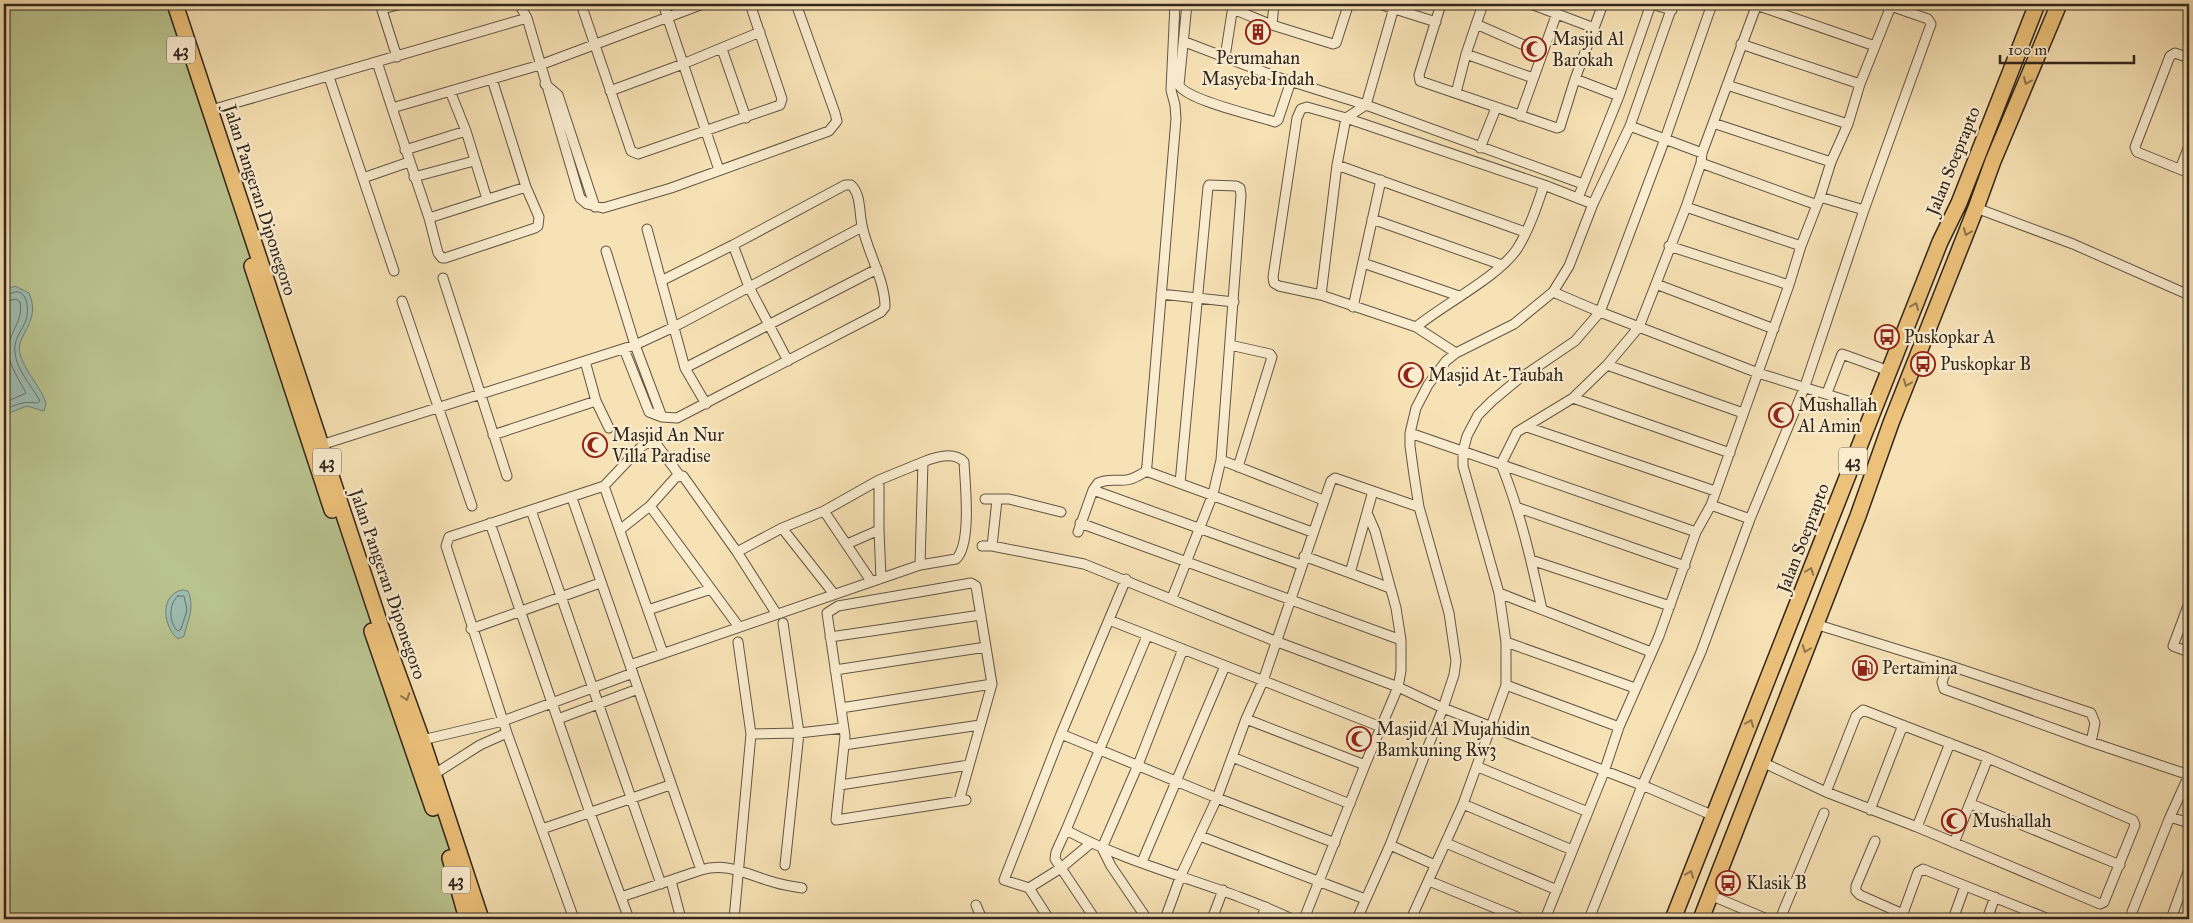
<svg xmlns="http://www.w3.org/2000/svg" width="2193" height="923" font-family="'IM FELL Great Primer',serif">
<rect width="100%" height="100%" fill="#f7e2b5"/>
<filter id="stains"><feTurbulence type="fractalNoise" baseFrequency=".004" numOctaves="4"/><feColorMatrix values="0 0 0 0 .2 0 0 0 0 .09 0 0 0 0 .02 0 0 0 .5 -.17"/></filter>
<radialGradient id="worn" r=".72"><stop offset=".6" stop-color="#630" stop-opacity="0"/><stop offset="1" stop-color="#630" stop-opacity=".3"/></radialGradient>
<path fill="#bac48f" stroke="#767556" d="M 4,4 L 166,4 L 473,919 L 4,919 Z"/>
<path fill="#9dbdb1" stroke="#728176" d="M 15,286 L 29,293 C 42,323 15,334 20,354 C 25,372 41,387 46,403 L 44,411 L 27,406 L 4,415 L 4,291 Z
M 182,590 L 188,591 C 195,608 188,619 184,636 L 178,639 C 163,627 159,595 182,590 Z"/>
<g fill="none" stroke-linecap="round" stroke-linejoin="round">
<path stroke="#677267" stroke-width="1" d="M 4,296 C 8,295 11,293 15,292 C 28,290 29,311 26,320 C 22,331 13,339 15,353 C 17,371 32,386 40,401 L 37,403 C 23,401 17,404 4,410
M 4,302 L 16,299 L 20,302 C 24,320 9,332 8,350 C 8,364 20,381 26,393 L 4,403
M 178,596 L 184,596 L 187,610 L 181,629 L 178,631 C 169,624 168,604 178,596 Z"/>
<defs>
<path id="street" d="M 380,4 L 397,57
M 519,4 L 527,18 L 580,198 L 587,204 L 603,208 L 671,188 L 829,131 L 837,121 L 835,113 L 796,4
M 581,4 L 631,151 L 638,154 L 780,105 L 782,99 L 750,4
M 663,4 L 719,170
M 1187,4 L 1179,85 C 1186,100 1257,116 1275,122 L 1278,120 L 1291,81
M 1379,4 L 1436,22
M 1441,4 L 1419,75 L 1420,81 L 1557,128 L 1560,127 L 1575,79 L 1603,4
M 1531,4 L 1594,28
M 1651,4 L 1672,10
M 1756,5 L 1875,46
M 382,9 L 402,4
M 1233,9 L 1272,25 L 1333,44 L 1336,43 L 1348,6 L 1340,4
M 1476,24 L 1542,53
M 1272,25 L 1274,4
M 1185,42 L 1277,77 L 1366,105 L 1583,184
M 1741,44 L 1860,84
M 722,49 L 746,118
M 1466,54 L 1533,78
M 1225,57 L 1233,6
M 2189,58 L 2175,53 L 2170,56 L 2135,147 L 2137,152 L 2189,173
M 377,62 L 392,108 L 540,65 L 703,4
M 329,77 L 394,271
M 1575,79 L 1619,96
M 545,84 L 558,95 L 595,207
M 1727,85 L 1848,124
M 450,91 L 466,131 L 487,199
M 610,91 L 683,64 L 760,32
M 1456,93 L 1466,54 L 1483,4
M 392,108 L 429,218 L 438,253 L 442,258 L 445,258 L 535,228 L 538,226 L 539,217 L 526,187 L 492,79
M 211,110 L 527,18
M 1520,116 L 1557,13
M 1713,123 L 1831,162
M 1630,126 L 1702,153
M 1480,148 L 1496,108
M 405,150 L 466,131
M 1701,163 L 1817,205
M 1337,165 L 1525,232
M 2180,169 L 2189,146
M 414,177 L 474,161
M 363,178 L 409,162
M 1820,197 L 1864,210
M 1578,198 L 1619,96 L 1651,4
M 1686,207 L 1801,246
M 1976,208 L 2073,244 L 2189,295
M 429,218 L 526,187
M 1372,219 L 1502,265
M 647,229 L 685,368 L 706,404
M 733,245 L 749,287 L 788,361
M 1669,246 L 1789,285
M 606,251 L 635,345 L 662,417
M 1363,263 L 1459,296
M 443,278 L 507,476
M 1656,284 L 1774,329
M 1553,292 L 1600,312 L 1758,373 L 1874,409
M 1161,294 L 1234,302
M 1321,295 L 1337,165 L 1346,118 L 1366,105 L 1395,4
M 402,301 L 472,506
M 1353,307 L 1381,180
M 1416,327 C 1444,304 1498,277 1517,249 C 1529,230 1537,206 1544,185
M 1230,345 L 1270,354 L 1272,357 L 1238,467
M 624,349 L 649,412 L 662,417 L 677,418 L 881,312 L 885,307 C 885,279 867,252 862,225 C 859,212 861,194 851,185 L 845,185 L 733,245 L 661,281
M 1456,353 L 1416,327 L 1321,295 L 1279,286 L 1274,283 L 1273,277 L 1297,118 L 1301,109 L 1307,107 L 1346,118 L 1544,185 L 1593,204
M 585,361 L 596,401 L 609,428
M 1607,365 L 1743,413
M 685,368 L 877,269
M 1827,393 L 1842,354 L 1889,371
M 1573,398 L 1730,453
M 1527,427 L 1715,491
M 1410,433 L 1696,532
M 493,435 L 596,401
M 321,445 L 635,345 L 674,327 L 862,227
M 1221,460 L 1323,500
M 1501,464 L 1517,432 L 1573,398 L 1607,365 L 1639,327 L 1686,207 L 1701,163 L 1702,153 L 1757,4
M 1501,464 C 1520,511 1531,560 1542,609
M 1146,471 L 1312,532
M 604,486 L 663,653
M 1093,490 L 1301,565
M 572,498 L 701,870 L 621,897
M 985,499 L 1009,499 L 1061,512
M 1711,505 L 1750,519
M 650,506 L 739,627
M 1516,507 L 1685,566
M 531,510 L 661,884
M 824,511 L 871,581
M 490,523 L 590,813 L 629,919
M 1080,523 L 1401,640
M 782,528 L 834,594
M 621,529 L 650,506 L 676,477 L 683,476 L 737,552 L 776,613
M 879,530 L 881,578
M 1078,532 L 1093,490 L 1098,483 C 1116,475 1122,488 1146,471 L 1147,465 L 1176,119 L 1175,105 L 1171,90 L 1175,4
M 847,544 L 879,530 L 879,480 L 923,462 L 920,565
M 982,546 L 992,546 L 1084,564 L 1275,641 L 1398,687 L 1443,708 L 1649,788 L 1714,816
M 992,546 L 997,500
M 737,552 L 782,528 L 824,511 L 879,480
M 1304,556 L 1350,573 L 1373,491
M 1531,560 L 1670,606
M 1350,573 L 1390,588
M 1499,593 L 1651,652
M 1172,598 L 1213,494 L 1221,460 L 1241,195 L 1240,188 L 1236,186 L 1209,185 L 1208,187 L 1180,483
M 2189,603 L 2173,646 L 2189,652
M 648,610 L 711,589
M 1109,620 L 1381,727
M 783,623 L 799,733 L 843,728
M 1815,624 L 1948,665 L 1942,682 L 1944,689 L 2091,742 L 2189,775 L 2170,817
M 471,629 L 600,583
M 1147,636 L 1066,830 C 1136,868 1219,884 1292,919
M 830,637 L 981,615
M 738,642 L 751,734 L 799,733 L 785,865
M 1506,642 L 1635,688
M 630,665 L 920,565 L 956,559 C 972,544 965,483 964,462 C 954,451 935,457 923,462
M 1948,665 L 2091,713 L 2095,723 L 2091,742
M 835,670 L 986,647
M 1506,685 L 1619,727
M 841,708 L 992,684
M 558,719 L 638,689
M 1246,719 L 1365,765
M 1061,734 L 1217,798 L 1335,843
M 422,740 L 503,721 L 633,673
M 844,745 L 980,725
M 1232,757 L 1350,804
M 1762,762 L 1826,792 L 1917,827 L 2100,904 L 2104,902 L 2135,825 L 2133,820 L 1988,758 L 1863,710 L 1856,716 L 1826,792
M 1478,767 L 1588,812
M 433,775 L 480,745 L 507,733
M 840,785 L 969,765
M 959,801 L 992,684 L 976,586 L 971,583 L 838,606 L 827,613 L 845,736 L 836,820 L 959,801 L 966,800
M 1463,804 L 1572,850
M 1971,804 L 2120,865
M 1870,810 L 1903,725
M 1917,827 L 1950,743
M 542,829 L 670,785
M 1066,830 L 1056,852 L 1055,859 L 1095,919
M 1200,836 L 1365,899
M 1875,841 L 1856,886 L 1856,891 L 1860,895 L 1903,914
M 1091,843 L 1061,868 L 1029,888 L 1004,880 L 1061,734 L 1126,579
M 1446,843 L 1557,890
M 1954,843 L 1988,758
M 1390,845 L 1435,865
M 1102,848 L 1138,765 L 1183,649
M 1102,848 L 1111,866 L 1147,919
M 1142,862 L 1225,666
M 701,870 C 726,862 746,874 770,881 C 781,885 791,886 802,888
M 671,881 L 681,919
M 1429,881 L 1522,919
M 1029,888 L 1049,919
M 1710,895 L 1767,919
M 976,905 L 982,919
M 574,919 L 507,733 L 446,546 L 449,537 L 604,486 L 641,447 L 647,443 L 657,445 L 680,476
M 734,919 L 751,734
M 1165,919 L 1181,875 L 1217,798 L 1246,719 L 1263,681 L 1331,481 L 1335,478 L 1419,507
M 1212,919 L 1223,890
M 1261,919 L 1266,907
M 1304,919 L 1365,765 L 1398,687 L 1401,671 L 1401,640 L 1396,608 L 1375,531 L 1368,515
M 1357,919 L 1390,845 L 1443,708 L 1454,675 L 1456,661 L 1449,613 L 1419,507 L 1414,475 L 1410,446 L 1410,433 L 1416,408 L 1428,385 L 1446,361 L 1456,353 L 1514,324 L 1553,292 L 1569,266 L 1593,204 L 1630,126 L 1673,4
M 1411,919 L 1463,804 L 1506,685 L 1506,642 L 1499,593 L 1463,466 L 1463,451 L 1467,436 L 1478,415 L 1492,401 L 1516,381 L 1575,341 L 1600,312 L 1665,139 L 1712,4
M 1545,919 L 1604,772 L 1619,727 L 1659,636 L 1696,532 L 1711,505 L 1789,285 L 1801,246 L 1820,197 L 1831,162 L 1848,124 L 1860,84 L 1891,6
M 1589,919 L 1642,786 L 1701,652 L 1750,519 L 1805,386 L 1864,210 L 1931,24 L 1928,19 L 1885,4
M 1780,919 L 1824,813
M 1901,919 L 1918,872 L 1923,869 L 2049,919
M 1953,919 L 1965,886
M 1987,919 L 1995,897
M 2132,919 L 2132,912 L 2170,817 L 2189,823
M 2171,919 L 2189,869"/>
<path id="highway" d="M 175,4 L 381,627 L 422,740 L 481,919
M 252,266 L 332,510
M 372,631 L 433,808
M 450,858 L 467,919
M 1673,919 L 1874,409 L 1940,242 L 1959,203 L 2037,4
M 1701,919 L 1858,516 L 1891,423 L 1976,208 L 1993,161 L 2059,4"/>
</defs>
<use href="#street" stroke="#625543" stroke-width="11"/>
<use href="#highway" stroke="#31261d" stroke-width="18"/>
<use href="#street" stroke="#faeccf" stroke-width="9"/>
<use href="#highway" stroke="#ecc17a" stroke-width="15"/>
</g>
<defs><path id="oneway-chevron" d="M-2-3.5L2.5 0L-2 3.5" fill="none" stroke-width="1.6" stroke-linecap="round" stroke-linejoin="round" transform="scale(1.25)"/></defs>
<g stroke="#8e744c">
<use href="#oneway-chevron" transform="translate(2027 81) rotate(113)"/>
<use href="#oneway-chevron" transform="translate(1967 232) rotate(112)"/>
<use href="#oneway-chevron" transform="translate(1915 306) rotate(-68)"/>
<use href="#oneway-chevron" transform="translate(1907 383) rotate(112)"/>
<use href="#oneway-chevron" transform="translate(1810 571) rotate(-69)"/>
<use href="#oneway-chevron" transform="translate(1806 649) rotate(111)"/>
<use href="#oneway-chevron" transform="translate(406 697) rotate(70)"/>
<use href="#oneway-chevron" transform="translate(1750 723) rotate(-69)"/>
<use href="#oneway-chevron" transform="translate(1690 874) rotate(-68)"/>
</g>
<defs>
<symbol id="building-ring" viewBox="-11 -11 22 22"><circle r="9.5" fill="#faeccf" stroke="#8f2418" stroke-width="1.5"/><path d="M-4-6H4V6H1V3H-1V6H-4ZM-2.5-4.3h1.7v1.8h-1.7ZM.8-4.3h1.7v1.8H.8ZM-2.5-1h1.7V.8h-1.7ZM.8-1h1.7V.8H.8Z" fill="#8f2418"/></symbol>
<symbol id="mosque-ring" viewBox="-11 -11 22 22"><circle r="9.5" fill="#faeccf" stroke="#8f2418" stroke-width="1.5"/><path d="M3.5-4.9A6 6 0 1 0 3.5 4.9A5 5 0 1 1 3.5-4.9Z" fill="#8f2418"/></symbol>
<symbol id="bus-ring" viewBox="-11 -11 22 22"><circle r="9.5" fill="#faeccf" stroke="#8f2418" stroke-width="1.5"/><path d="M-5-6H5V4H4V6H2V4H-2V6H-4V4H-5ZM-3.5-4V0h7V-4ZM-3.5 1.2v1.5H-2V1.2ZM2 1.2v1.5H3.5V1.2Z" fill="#8f2418"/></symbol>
<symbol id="fuel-ring" viewBox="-11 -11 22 22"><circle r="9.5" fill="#faeccf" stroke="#8f2418" stroke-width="1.5"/><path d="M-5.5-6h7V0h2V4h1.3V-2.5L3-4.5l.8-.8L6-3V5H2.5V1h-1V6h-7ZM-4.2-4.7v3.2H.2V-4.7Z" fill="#8f2418"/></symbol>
</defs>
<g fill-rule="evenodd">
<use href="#building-ring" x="1244" y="18" width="28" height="28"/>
<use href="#mosque-ring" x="1520" y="35" width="28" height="28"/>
<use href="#bus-ring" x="1873" y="323" width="28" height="28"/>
<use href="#bus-ring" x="1909" y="350" width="28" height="28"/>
<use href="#mosque-ring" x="1397" y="361" width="28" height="28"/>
<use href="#mosque-ring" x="1767" y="401" width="28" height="28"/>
<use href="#mosque-ring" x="581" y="431" width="28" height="28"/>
<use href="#fuel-ring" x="1851" y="654" width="28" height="28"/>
<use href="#mosque-ring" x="1345" y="725" width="28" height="28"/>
<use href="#mosque-ring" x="1940" y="807" width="28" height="28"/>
<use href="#bus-ring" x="1714" y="869" width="28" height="28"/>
</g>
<g text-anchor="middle" stroke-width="4.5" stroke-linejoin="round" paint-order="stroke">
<g fill="#faeccf" stroke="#6d6152" stroke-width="1">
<rect x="167" y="36.5" width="28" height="27" rx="4"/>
<rect x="1839" y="447.5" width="28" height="27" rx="4"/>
<rect x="313" y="448.5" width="28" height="27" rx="4"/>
<rect x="442" y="866.5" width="28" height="27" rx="4"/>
</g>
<g font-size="16" font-weight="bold" fill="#31261d">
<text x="181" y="56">43</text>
<text x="1853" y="467">43</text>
<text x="327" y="468">43</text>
<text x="456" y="886">43</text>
</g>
<g font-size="18" fill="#31261d" stroke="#faeccf" text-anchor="start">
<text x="1552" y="45">Masjid Al<tspan x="1552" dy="21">Barokah</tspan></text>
<text x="1258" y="64" text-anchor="middle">Perumahan<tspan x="1258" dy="21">Masyeba Indah</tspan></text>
<text x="1904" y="343">Puskopkar A</text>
<text x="1940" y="370">Puskopkar B</text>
<text x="1428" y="381">Masjid At-Taubah</text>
<text x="1798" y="411">Mushallah<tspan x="1798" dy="21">Al Amin</tspan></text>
<text x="612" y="441">Masjid An Nur<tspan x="612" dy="21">Villa Paradise</tspan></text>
<text x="1882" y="674">Pertamina</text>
<text x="1376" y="735">Masjid Al Mujahidin<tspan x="1376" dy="21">Bamkuning Rw3</tspan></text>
<text x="1972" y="827">Mushallah</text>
<text x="1746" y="889">Klasik B</text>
</g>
<g font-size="18" fill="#31261d" stroke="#faeccf">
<text transform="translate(1953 161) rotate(-68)" y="6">Jalan Soeprapto</text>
<text transform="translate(260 200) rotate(72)" y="6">Jalan Pangeran Diponegoro</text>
<text transform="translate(1803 538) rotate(-69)" y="6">Jalan Soeprapto</text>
<text transform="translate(388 584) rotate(71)" y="6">Jalan Pangeran Diponegoro</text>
</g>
</g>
<rect width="2193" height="923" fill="none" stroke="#f7e2b5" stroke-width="20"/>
<rect x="5" y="5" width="2183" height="913" fill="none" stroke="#31261d" stroke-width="2.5"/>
<rect x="10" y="10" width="2173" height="903" fill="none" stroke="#31261d"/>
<path d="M2000 55v8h134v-8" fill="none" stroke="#31261d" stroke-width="2.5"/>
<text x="2008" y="55" font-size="15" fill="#31261d" stroke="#faeccf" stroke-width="4" paint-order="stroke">100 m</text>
<rect width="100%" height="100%" filter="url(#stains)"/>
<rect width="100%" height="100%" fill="url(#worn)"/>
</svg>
